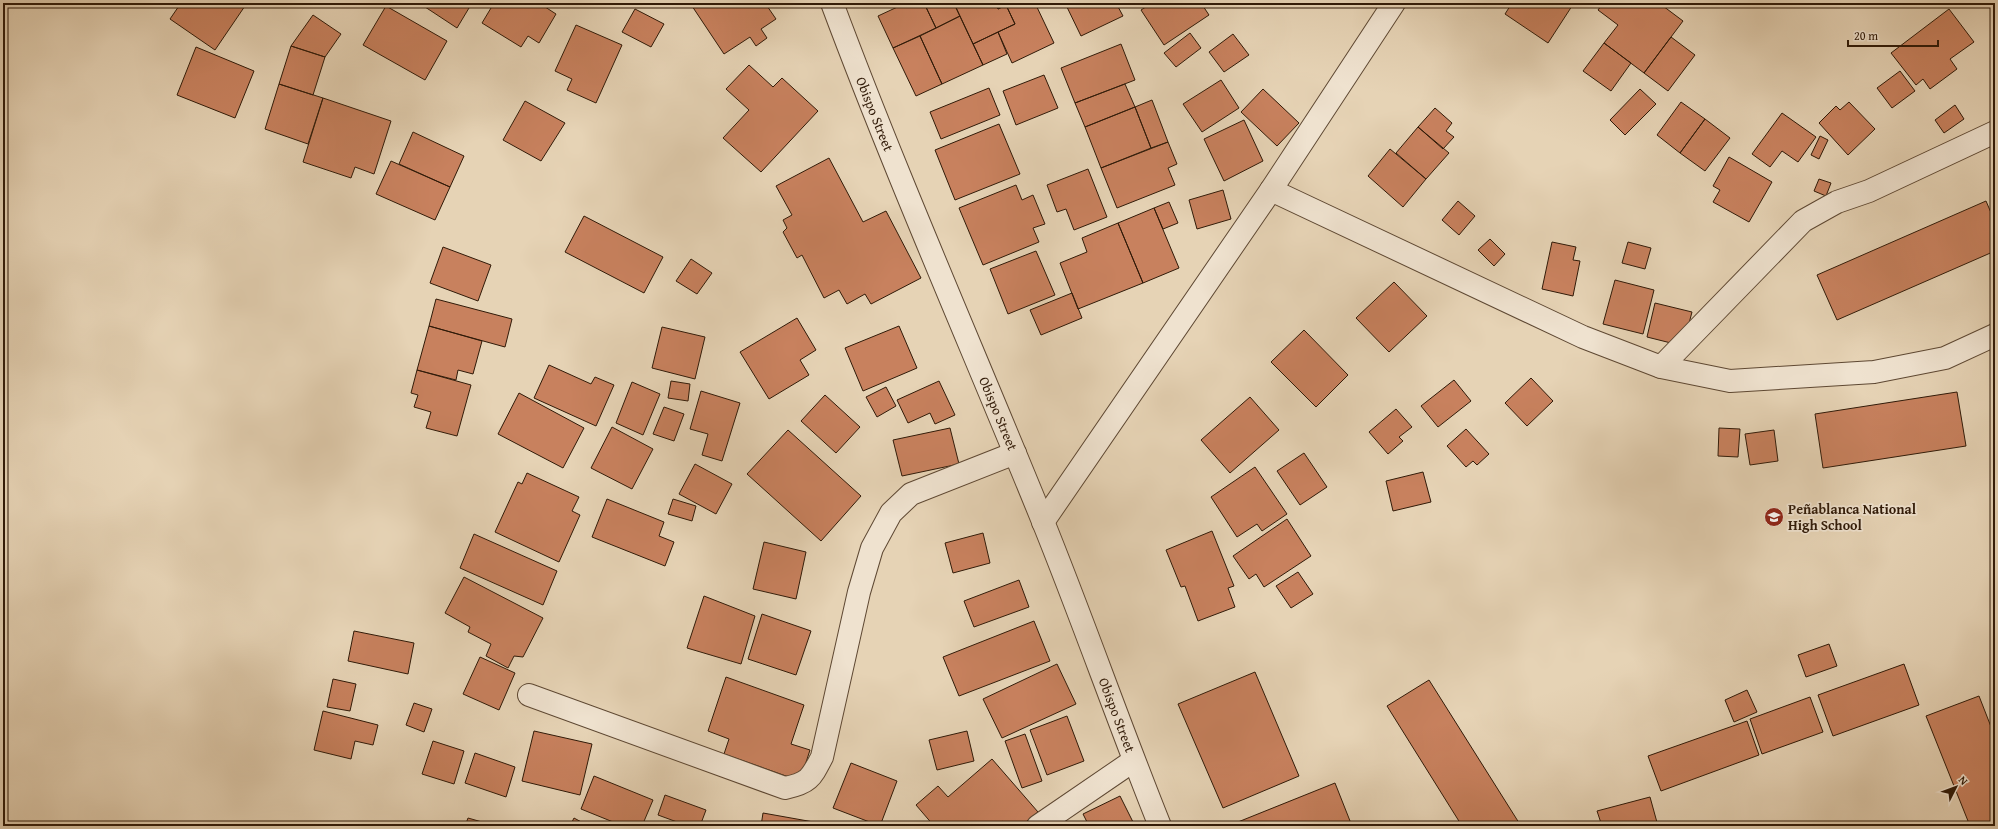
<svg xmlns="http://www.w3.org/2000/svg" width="1998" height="829" font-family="'Gentium Book Plus',serif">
<rect width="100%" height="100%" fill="#e6d3b5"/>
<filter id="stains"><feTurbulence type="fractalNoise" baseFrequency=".005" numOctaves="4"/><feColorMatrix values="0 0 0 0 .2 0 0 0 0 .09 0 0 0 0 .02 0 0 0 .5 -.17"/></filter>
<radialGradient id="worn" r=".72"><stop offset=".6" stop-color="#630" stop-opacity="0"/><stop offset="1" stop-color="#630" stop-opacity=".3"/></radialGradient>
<path fill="#c8815e" stroke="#301a08" d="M 181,3 L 247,3 L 215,50 L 170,19 Z
M 419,3 L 472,3 L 457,28 Z
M 494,3 L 539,3 L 556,14 L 539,43 L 528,36 L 521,47 L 482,23 Z
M 697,3 L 765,3 L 776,19 L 761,29 L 767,38 L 756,46 L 750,37 L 724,54 L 692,6 Z
M 906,3 L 924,3 L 936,28 L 893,48 L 878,16 Z
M 924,3 L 954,3 L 960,16 L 936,28 Z
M 967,3 L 995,3 L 998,9 L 1006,5 L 1015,24 L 973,44 L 956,8 Z
M 995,3 L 1010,3 L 998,9 Z
M 1010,3 L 1035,3 L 1054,43 L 1012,63 L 998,32 L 1015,24 L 1006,5 Z
M 1065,3 L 1116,3 L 1123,16 L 1081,36 Z
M 1152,3 L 1201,3 L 1209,15 L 1164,45 L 1141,10 Z
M 1512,3 L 1567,3 L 1572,6 L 1548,43 L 1505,14 Z
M 1603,3 L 1659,3 L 1683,21 L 1644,73 L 1604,43 L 1618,25 L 1598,10 Z
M 386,6 L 447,41 L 425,80 L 363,45 Z
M 635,9 L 664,24 L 651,47 L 622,32 Z
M 1949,9 L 1974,42 L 1950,59 L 1957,69 L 1930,89 L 1923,79 L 1916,85 L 1891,53 Z
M 313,15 L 341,34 L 325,57 L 291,46 Z
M 960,16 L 983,65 L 942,84 L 920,36 Z
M 576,25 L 622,45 L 596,103 L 567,90 L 572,79 L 555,71 Z
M 998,32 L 1007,54 L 983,65 L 973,44 Z
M 1190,33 L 1201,48 L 1176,67 L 1164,53 Z
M 1233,34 L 1249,55 L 1224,72 L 1209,52 Z
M 920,36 L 942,84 L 916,96 L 893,48 Z
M 1671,37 L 1695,55 L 1668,91 L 1644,73 Z
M 1604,43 L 1631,63 L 1611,91 L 1583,71 Z
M 1121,44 L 1135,80 L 1075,103 L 1061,68 Z
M 291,46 L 325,57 L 313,95 L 279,84 Z
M 196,47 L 254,71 L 235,118 L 177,95 Z
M 749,65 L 773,87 L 782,78 L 818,111 L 761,172 L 723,138 L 749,110 L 726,89 Z
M 1900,71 L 1915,91 L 1892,108 L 1877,88 Z
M 1044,75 L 1058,108 L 1016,125 L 1003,91 Z
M 1221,80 L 1239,108 L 1202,132 L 1183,104 Z
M 279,84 L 323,98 L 308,144 L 265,129 Z
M 1125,84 L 1135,107 L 1085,127 L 1075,103 Z
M 989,88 L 1000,115 L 941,139 L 930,112 Z
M 1263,89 L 1299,123 L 1277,146 L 1241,112 Z
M 1640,89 L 1656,104 L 1625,135 L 1610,120 Z
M 323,98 L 391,121 L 374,174 L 355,167 L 351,178 L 303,162 Z
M 1152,100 L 1168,142 L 1151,148 L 1135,107 Z
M 525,101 L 565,123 L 541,161 L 503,140 Z
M 1681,102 L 1705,119 L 1680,153 L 1657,135 Z
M 1849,102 L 1875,129 L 1848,155 L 1819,123 L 1836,106 L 1840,110 Z
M 1955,105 L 1964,119 L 1944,133 L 1935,120 Z
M 1135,107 L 1151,148 L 1101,168 L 1085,127 Z
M 1435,108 L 1452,123 L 1446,131 L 1454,137 L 1443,149 L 1418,127 Z
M 1782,113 L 1816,137 L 1798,162 L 1782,151 L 1770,167 L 1752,154 Z
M 1705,119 L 1730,138 L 1705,171 L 1680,153 Z
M 1244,120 L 1263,161 L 1224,181 L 1204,139 Z
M 999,124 L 1020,174 L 955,200 L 935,150 Z
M 1418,127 L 1449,153 L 1426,179 L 1396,153 Z
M 413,132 L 464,156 L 450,187 L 399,164 Z
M 1820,136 L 1828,140 L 1819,159 L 1811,155 Z
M 1168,142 L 1177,164 L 1168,168 L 1175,185 L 1117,208 L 1101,168 Z
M 1390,149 L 1426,179 L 1403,207 L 1368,176 Z
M 1729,157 L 1772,182 L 1749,222 L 1713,202 L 1720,190 L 1713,186 Z
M 829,158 L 863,222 L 886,211 L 921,278 L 871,304 L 865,294 L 847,304 L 839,290 L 824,298 L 802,255 L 797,258 L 783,232 L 787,228 L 783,220 L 792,215 L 776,186 Z
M 391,161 L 450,187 L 435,220 L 376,194 Z
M 1088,169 L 1107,217 L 1074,230 L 1066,209 L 1057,212 L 1047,185 Z
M 1819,179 L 1831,183 L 1826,196 L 1814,191 Z
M 1016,185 L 1022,200 L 1033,195 L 1045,224 L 1033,228 L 1039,242 L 983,265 L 959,208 Z
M 1223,190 L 1231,219 L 1197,229 L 1189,200 Z
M 1458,201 L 1475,216 L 1459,235 L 1442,220 Z
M 1986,201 L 1995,222 L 1995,251 L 1837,320 L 1817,275 Z
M 1169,202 L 1178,223 L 1163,229 L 1154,208 Z
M 1154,208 L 1179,268 L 1143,283 L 1118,223 Z
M 584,216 L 663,257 L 644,293 L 565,252 Z
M 1118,223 L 1143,283 L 1078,309 L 1060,263 L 1087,252 L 1082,238 Z
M 1490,239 L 1505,254 L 1494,266 L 1478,250 Z
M 1552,242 L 1576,247 L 1573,260 L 1580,261 L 1573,296 L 1542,289 Z
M 1628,242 L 1651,248 L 1645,269 L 1622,263 Z
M 443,247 L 491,265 L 478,301 L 430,283 Z
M 1036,251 L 1055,295 L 1008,314 L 990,269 Z
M 691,259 L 712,273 L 697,294 L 676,281 Z
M 1615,280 L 1654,290 L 1643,334 L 1603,324 Z
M 1394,282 L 1427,316 L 1389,352 L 1356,318 Z
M 1072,293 L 1082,318 L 1041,335 L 1030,310 Z
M 436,299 L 512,319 L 505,347 L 429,326 Z
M 1655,303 L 1692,312 L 1683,346 L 1647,337 Z
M 797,318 L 816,350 L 800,360 L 809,375 L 769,399 L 740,352 Z
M 429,326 L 482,341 L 473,374 L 458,370 L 456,380 L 417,370 Z
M 899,326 L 917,368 L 863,391 L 845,348 Z
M 662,327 L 705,337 L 695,379 L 652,368 Z
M 1304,330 L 1348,375 L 1316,407 L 1271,362 Z
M 549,365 L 591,384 L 595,377 L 614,385 L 596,426 L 534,398 Z
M 417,370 L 471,385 L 457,436 L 426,428 L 431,412 L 414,407 L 418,395 L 411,393 Z
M 1531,378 L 1553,401 L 1527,426 L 1505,403 Z
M 1454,380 L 1471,401 L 1438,427 L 1421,406 Z
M 671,381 L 690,384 L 688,401 L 668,398 Z
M 939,381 L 955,415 L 935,424 L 930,413 L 908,423 L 897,400 Z
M 632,382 L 660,394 L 643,435 L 616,423 Z
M 886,387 L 896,406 L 877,417 L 866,397 Z
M 701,391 L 740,403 L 722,461 L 702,455 L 708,434 L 690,429 Z
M 1957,392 L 1966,446 L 1823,468 L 1815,414 Z
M 519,393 L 584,428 L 563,468 L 498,434 Z
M 825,395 L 860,427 L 836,453 L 801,421 Z
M 1250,397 L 1279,430 L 1230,473 L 1201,440 Z
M 664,407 L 684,414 L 674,441 L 653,434 Z
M 1396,409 L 1412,427 L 1399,437 L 1403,441 L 1388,454 L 1369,432 Z
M 612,427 L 653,449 L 632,489 L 591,468 Z
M 950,428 L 959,464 L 902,476 L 893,440 Z
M 1719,428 L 1740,429 L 1738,457 L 1718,456 Z
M 1466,429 L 1489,454 L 1477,465 L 1473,461 L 1466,467 L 1447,446 Z
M 788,430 L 861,496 L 821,541 L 747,474 Z
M 1774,430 L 1778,461 L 1750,465 L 1745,434 Z
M 1304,453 L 1327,487 L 1300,505 L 1277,471 Z
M 695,464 L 732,484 L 716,514 L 679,494 Z
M 1255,467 L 1287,514 L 1262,531 L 1257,524 L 1237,537 L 1211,497 Z
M 1423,472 L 1431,502 L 1393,511 L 1386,481 Z
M 527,473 L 579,497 L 572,511 L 580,515 L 559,562 L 495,532 L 518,482 L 522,484 Z
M 607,499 L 664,522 L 659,536 L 674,542 L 665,566 L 592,537 Z
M 673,499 L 696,506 L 692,521 L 668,514 Z
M 1287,519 L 1311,556 L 1264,587 L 1256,574 L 1249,579 L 1233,556 Z
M 1212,531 L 1234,586 L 1228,588 L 1235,607 L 1198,621 L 1185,586 L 1181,587 L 1166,550 Z
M 983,533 L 990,563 L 953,573 L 945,543 Z
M 474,534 L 557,571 L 543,605 L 460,568 Z
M 764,542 L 806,552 L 796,599 L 753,589 Z
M 1298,572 L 1313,594 L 1291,608 L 1276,586 Z
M 464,577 L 543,618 L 523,657 L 514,656 L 508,668 L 486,656 L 491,644 L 468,632 L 470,627 L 445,613 Z
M 1019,580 L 1029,607 L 974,627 L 964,601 Z
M 704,596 L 755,616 L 741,664 L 687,648 Z
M 762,614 L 811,631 L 796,675 L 748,659 Z
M 1034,621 L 1050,661 L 959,696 L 943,657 Z
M 354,631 L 414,643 L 408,674 L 348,661 Z
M 1829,644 L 1837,666 L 1806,677 L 1798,655 Z
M 480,657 L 515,673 L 499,710 L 463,694 Z
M 1057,664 L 1076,704 L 1002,738 L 983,699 Z
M 1904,664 L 1919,705 L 1833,736 L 1818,695 Z
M 1255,672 L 1299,776 L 1223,808 L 1178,704 Z
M 726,677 L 804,705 L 791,744 L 810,750 L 800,781 L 724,754 L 729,739 L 708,731 Z
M 333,679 L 356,684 L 350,711 L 327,707 Z
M 1429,680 L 1521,826 L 1462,826 L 1387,706 Z
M 1747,690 L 1757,712 L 1734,722 L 1725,700 Z
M 1979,696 L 1995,737 L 1995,826 L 1970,826 L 1926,716 Z
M 1810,697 L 1823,732 L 1762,754 L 1750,719 Z
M 414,703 L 432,709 L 424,732 L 406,725 Z
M 323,711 L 378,725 L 373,745 L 355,741 L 351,759 L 314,750 Z
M 1067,716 L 1084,761 L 1047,775 L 1030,730 Z
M 1747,721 L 1759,755 L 1661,791 L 1648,756 Z
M 534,731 L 592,744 L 580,795 L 522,781 Z
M 967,731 L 974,761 L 937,770 L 929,740 Z
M 1025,734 L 1042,781 L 1022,788 L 1005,741 Z
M 433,741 L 464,751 L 454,784 L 422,774 Z
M 475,753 L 515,767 L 506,797 L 465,783 Z
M 992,759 L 1038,812 L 1021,826 L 1007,826 L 1003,821 L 997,826 L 960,826 L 959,824 L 956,826 L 934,826 L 916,805 L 938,786 L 948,797 Z
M 851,763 L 897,781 L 880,826 L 833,808 Z
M 594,776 L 653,800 L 642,826 L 623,826 L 581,809 Z
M 1335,783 L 1352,826 L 1228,826 Z
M 665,795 L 706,810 L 700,826 L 688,826 L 658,815 Z
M 1120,796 L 1135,826 L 1089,826 L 1083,814 Z
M 1650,797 L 1658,826 L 1602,826 L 1597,811 Z
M 763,813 L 836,826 L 761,826 Z
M 468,818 L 496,826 L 465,826 Z
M 574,818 L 585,824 L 584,826 L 570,826 Z"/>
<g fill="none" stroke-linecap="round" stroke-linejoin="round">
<defs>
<g id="minor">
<path id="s1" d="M 832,3 C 897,177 972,347 1042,519 C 1083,620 1119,724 1160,826"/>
<path d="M 1271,190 L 1583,337 L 1661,367 L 1730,381 L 1874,372 L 1945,358 L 1995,335"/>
<path d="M 1661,367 L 1803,221 L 1837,202 L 1869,191 L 1995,132"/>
<path d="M 1043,522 L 1271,190 L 1394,3"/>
<path d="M 529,695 L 785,788 C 809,783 811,778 822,757 L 859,592 L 872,548 L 891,513 L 911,494 L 1015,453"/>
<path d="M 1038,826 L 1133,761"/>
</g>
</defs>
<use href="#minor" stroke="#5e4833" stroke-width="24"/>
<use href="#minor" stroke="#efe2cf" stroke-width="22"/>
</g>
<defs>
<symbol id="school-disc" viewBox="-11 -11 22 22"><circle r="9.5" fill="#8f2418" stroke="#efe2cf"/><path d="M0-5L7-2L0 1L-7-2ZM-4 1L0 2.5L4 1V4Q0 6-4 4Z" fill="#fff"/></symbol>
</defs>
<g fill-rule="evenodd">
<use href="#school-disc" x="1763" y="506" width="22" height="22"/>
</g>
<g text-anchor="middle" stroke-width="3.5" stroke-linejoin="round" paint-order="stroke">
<g font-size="14" fill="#301a08" stroke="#efe2cf">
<text dy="5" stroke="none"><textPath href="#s1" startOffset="119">Obispo Street</textPath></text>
<text dy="5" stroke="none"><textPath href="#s1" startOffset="443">Obispo Street</textPath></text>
<text dy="5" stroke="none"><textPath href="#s1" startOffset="767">Obispo Street</textPath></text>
</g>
<g font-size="14" font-weight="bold" fill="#301a08" stroke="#efe2cf" text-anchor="start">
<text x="1788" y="514">Peñablanca National<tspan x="1788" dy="16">High School</tspan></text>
</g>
</g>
<rect width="1998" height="829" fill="none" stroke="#e6d3b5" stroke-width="16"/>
<rect x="4" y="4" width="1990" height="821" fill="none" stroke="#301a08" stroke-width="2"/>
<rect x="8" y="8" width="1982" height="813" fill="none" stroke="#301a08"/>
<g transform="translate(1956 787) rotate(48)" stroke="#efe2cf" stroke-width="3" paint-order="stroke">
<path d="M0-3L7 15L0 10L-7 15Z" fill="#301a08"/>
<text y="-6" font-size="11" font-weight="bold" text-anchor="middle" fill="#301a08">N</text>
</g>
<path d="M1848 40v6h90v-6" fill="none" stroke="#301a08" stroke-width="2"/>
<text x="1854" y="40" font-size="12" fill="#301a08" stroke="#efe2cf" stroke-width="3" paint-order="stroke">20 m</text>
<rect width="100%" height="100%" filter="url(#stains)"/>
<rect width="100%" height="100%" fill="url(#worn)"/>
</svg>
